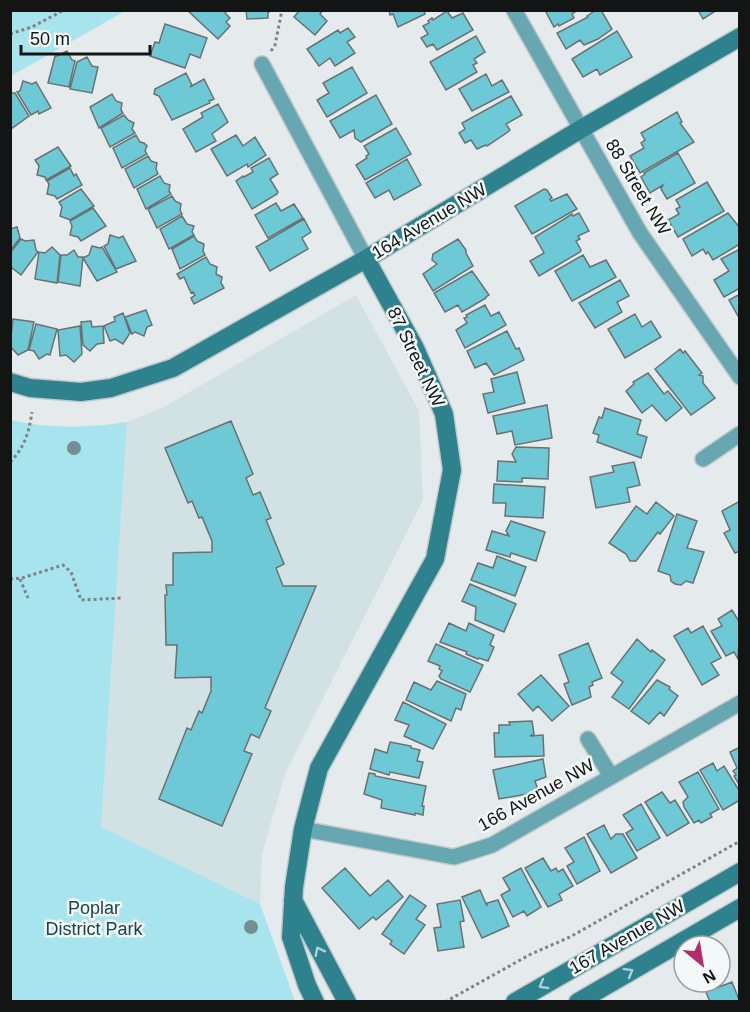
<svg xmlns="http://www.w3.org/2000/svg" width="750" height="1012" font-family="Arial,sans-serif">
<rect width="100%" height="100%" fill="#e5ebec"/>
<path fill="#d2e1e3" d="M 356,295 L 419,411 L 423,500 L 285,774 L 262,854 L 260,904 L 100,827 L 127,422 L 164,407 Z"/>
<path fill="#a8e4ed" d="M 11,10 L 125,10 L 125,11 L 11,76 Z
M 11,420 C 52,429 86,428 127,422 L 101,827 L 260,904 L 295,1001 L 11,1001 Z"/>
<path fill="#6dc9d6" stroke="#6b7071" stroke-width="1.5" d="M 187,10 L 228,10 L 225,13 L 230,18 L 226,22 L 230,26 L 218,39 Z
M 246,10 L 269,10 L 269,12 L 268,12 L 268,18 L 247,19 Z
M 300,10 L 323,10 L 320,14 L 327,21 L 315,35 L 294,17 Z
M 389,10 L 424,10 L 425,14 L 398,27 L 393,14 L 390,15 Z
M 545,10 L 578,10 L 572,14 L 574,18 L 559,26 L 558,24 L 554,27 Z
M 596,10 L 601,10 L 612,29 L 598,39 L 584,45 L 580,40 L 566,49 L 557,33 L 588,17 L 587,16 Z
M 698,10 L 717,10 L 703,19 Z
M 447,11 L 452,18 L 463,13 L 473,30 L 437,50 L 433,44 L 427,47 L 421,38 L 428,34 L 423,26 L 429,23 L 428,21 L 432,18 L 433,20 Z
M 165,24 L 207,38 L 200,58 L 190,54 L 185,68 L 150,56 L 155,42 L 159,43 Z
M 348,28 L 355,37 L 347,42 L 355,53 L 335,66 L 330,58 L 319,66 L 307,49 L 338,30 L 340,33 Z
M 617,31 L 632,57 L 600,75 L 597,69 L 583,77 L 572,59 Z
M 476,36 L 485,52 L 474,59 L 477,63 L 473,65 L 477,72 L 446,90 L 430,62 Z
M 67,51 L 72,60 L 75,61 L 69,87 L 48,83 L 55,56 L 57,56 Z
M 87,57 L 92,66 L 98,67 L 92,93 L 70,89 L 77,62 Z
M 352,67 L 367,93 L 327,117 L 317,100 L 329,93 L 323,83 Z
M 186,73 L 192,85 L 190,87 L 204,79 L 214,99 L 209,101 L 210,103 L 172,120 L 159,96 L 154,94 L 155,89 Z
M 486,74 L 492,86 L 502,80 L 509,92 L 472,111 L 459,89 Z
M 23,81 L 32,84 L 36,82 L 51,108 L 39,114 L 38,111 L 31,115 L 17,92 L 20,91 Z
M 10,93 L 15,93 L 29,116 L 11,129 Z
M 112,94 L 116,101 L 122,103 L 121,110 L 123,113 L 99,128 L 90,107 Z
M 376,95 L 392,124 L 361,142 L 355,138 L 354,130 L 340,138 L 330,121 Z
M 511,96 L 522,115 L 506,124 L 510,130 L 508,132 L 487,146 L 486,145 L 477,149 L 471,140 L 465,143 L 459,133 L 465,129 L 462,123 Z
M 218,104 L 228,122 L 212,134 L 216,141 L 196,152 L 183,129 L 203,117 L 201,113 Z
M 677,112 L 682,122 L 680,123 L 694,142 L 640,173 L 630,156 L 644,148 L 641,143 L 645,140 L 641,133 Z
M 124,115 L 128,120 L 134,123 L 132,129 L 135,133 L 110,147 L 101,128 Z
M 396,128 L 411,154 L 365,180 L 356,165 L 367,158 L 366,156 L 369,154 L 364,146 Z
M 136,135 L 140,142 L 144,143 L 147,146 L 145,151 L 147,154 L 122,168 L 113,148 Z
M 236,135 L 243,146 L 255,137 L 266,155 L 248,167 L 247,164 L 227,176 L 211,149 Z
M 58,147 L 71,166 L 46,180 L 45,177 L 37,175 L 39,166 L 35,160 Z
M 678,153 L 695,183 L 667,199 L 661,189 L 663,185 L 650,193 L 641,177 L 645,174 L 644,173 Z
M 148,156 L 151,161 L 157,163 L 156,169 L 158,174 L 134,188 L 125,169 Z
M 269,158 L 278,174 L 270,179 L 278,192 L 277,194 L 252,209 L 236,181 L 243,176 L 244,177 L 253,172 L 251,168 Z
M 407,159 L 421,185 L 394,200 L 389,190 L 375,198 L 366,183 Z
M 70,168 L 74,176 L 76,174 L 82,185 L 57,199 L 55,196 L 47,194 L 49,184 L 47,181 Z
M 160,176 L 164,183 L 170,185 L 169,191 L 171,194 L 146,209 L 137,189 Z
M 707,182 L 724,211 L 678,237 L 668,220 L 679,214 L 676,209 L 680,207 L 676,200 Z
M 81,189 L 94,206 L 70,220 L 60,216 L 62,207 L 59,202 Z
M 544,189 L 547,190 L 552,198 L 550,199 L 551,201 L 567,194 L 577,209 L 532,234 L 515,206 Z
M 172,196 L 175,201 L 181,204 L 180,210 L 182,214 L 157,228 L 148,209 Z
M 276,203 L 281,211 L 294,204 L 303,218 L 268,238 L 255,215 Z
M 93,208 L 106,226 L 81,241 L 78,237 L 70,235 L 72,226 L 70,221 Z
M 579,213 L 589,231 L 578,236 L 580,239 L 576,241 L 581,250 L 580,252 L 539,276 L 530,261 L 544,253 L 535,237 L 572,214 L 573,216 Z
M 728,213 L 740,228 L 740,244 L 713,260 L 708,252 L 706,254 L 703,249 L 692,256 L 683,239 Z
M 182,216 L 187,224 L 194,226 L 192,232 L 194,235 L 169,249 L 160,229 Z
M 304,219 L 311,232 L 302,238 L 308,249 L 270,271 L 256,247 Z
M 17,227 L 20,238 L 10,251 L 10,229 Z
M 110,235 L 119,238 L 123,236 L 136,261 L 116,269 L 104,246 L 108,244 Z
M 194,236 L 197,241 L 204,244 L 203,251 L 205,255 L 180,269 L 172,249 Z
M 21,239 L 25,241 L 34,240 L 36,250 L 38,252 L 21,275 L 11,267 L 10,253 Z
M 458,239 L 466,250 L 466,253 L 473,266 L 433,291 L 423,274 L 437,264 L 432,260 L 433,254 Z
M 92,246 L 100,248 L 102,247 L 117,272 L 97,281 L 83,258 L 89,255 Z
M 52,247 L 60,255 L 57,283 L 35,279 L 39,252 L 45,253 Z
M 740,249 L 740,288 L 724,297 L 714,280 L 729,271 L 721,259 Z
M 74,250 L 78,257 L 83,257 L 80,286 L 58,282 L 61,255 L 67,255 Z
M 583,255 L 590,267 L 606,260 L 616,277 L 572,301 L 555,271 Z
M 206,257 L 210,264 L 217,267 L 216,274 L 222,277 L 221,283 L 224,288 L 194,304 L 191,298 L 195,295 L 193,292 L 191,293 L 184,277 L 180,279 L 177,274 Z
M 472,271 L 489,295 L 486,297 L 486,298 L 462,312 L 458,305 L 445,312 L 434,293 Z
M 620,280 L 629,296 L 617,302 L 622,312 L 595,328 L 579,303 Z
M 740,294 L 740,315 L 738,316 L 729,300 Z
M 485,305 L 491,316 L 499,312 L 506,325 L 465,348 L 456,330 L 467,323 L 464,318 L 467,317 L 466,315 Z
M 146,310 L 152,325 L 147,327 L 144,336 L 135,332 L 132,334 L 125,317 Z
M 123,313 L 130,333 L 123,344 L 115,339 L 110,341 L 104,326 L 115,321 L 114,317 Z
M 635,314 L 642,327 L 651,321 L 661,337 L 625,358 L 608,329 Z
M 13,319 L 34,322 L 28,350 L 18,355 L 10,346 Z
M 91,321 L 92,327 L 103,326 L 104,343 L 97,344 L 90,351 L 83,345 L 81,322 Z
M 36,324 L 57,329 L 50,355 L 47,354 L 39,359 L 34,351 L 29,350 Z
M 80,326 L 82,354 L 74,362 L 66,355 L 60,356 L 58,330 Z
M 507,331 L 516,349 L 519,348 L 524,360 L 494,375 L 486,363 L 475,368 L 467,351 Z
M 680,349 L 683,353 L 685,351 L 702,373 L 699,375 L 703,376 L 703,383 L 715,398 L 691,415 L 655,369 Z
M 517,372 L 525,403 L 488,413 L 483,394 L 494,392 L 491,379 Z
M 648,373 L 664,394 L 668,391 L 682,408 L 666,421 L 652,405 L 642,413 L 626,391 L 634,384 L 633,382 Z
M 547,405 L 552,438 L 515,445 L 512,431 L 497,434 L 493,416 Z
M 605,408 L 641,420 L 637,434 L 647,437 L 641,458 L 597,442 L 599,435 L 593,433 L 599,417 L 602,418 Z
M 231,421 L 253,474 L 246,478 L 253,495 L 260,492 L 271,518 L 266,520 L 284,564 L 276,568 L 283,586 L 316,586 L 265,708 L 271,711 L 259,738 L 251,734 L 244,751 L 252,754 L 222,826 L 159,799 L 187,728 L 191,730 L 199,711 L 202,713 L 211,691 L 211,677 L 175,678 L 177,645 L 166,645 L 165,595 L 167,595 L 166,585 L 173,585 L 173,553 L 212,552 L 212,541 L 202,517 L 199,518 L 192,501 L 188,503 L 165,448 Z
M 516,447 L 549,448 L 548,479 L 522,478 L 522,482 L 497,481 L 498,461 L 516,462 L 512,454 Z
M 634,462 L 640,485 L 627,488 L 630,502 L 596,508 L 590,477 L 614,472 L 612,466 Z
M 494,484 L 545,487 L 543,518 L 505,516 L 506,503 L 493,503 Z
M 740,501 L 740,551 L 735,553 L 724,533 L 730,530 L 722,511 Z
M 656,502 L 674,516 L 660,534 L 658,532 L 636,561 L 630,561 L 626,554 L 609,543 L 636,506 L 647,514 Z
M 677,514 L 697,521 L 687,548 L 704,552 L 693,583 L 686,581 L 681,585 L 675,584 L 671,581 L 670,575 L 658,571 Z
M 511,521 L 545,532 L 536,561 L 511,553 L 510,557 L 486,550 L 492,531 L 509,536 L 506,531 Z
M 497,556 L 526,567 L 515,596 L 471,580 L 478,563 L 493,568 Z
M 470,584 L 516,604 L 504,632 L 475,620 L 476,607 L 462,601 Z
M 732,610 L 740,623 L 738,659 L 734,652 L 726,656 L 711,631 L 722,626 L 718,619 Z
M 449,623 L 466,631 L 469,623 L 494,635 L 490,645 L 494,647 L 488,661 L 479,658 L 478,659 L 466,654 L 467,652 L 440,642 Z
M 703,626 L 721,658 L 711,663 L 719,675 L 702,685 L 674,636 L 688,628 L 691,633 Z
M 637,639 L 651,652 L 652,650 L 665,660 L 629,709 L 612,697 L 623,682 L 611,673 Z
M 588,643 L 602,678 L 592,682 L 593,685 L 589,687 L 591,697 L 572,705 L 564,684 L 569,682 L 559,655 Z
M 436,644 L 483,665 L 470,692 L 441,679 L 439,676 L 442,671 L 439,669 L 440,666 L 428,661 Z
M 541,675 L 569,706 L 552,721 L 538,706 L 533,711 L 518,694 Z
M 657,680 L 670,687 L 669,689 L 678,696 L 664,716 L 660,712 L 649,724 L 631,711 Z
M 437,681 L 466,694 L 461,710 L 456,708 L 451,721 L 406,700 L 414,682 L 431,690 Z
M 403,702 L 446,724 L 433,749 L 404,736 L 409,725 L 395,720 Z
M 532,721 L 534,734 L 530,736 L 543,735 L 544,756 L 495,757 L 494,733 L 499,733 L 499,725 L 510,725 L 509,722 Z
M 390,742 L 411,746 L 411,748 L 420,750 L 417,761 L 423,762 L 419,778 L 390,772 L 389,775 L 370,769 L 375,749 L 387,753 Z
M 740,747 L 740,786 L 734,776 L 736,775 L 733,771 L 737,768 L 730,752 Z
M 543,759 L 546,777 L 535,781 L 537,787 L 533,793 L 499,799 L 493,770 Z
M 713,763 L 717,771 L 724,766 L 740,792 L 740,800 L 723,810 L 700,770 Z
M 698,772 L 719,809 L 710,814 L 712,817 L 701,823 L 699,820 L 694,823 L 684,807 L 683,802 L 688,797 L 679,782 Z
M 369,773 L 375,774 L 375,776 L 426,786 L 422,806 L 424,806 L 423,815 L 415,813 L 415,815 L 381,808 L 382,800 L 364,794 Z
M 662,792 L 670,803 L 675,800 L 689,823 L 667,836 L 645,802 Z
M 641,804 L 660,838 L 637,851 L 626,833 L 633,829 L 623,815 Z
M 604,825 L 611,839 L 616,834 L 623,834 L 637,858 L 611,873 L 587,834 Z
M 584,837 L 600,871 L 577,884 L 567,866 L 574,862 L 565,848 Z
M 543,858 L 551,871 L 556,868 L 558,872 L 563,869 L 573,886 L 559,894 L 562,900 L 548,907 L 525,868 Z
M 345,868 L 370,896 L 388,880 L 403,897 L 376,920 L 373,917 L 359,929 L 322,888 Z
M 521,868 L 541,907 L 527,916 L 524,911 L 513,917 L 501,895 L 510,890 L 503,878 Z
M 480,890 L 487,906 L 487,903 L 498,900 L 509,926 L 482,938 L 462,897 Z
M 410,895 L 426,906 L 416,919 L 425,925 L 404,954 L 390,944 L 392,941 L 382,934 Z
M 460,900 L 464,921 L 460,922 L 464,947 L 438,951 L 434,928 L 441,927 L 437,904 Z
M 732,982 L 740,1002 L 710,1002 L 706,992 Z"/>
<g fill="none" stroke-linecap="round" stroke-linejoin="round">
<defs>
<path id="street" d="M 514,10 L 640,233 L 740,377
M 262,64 L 366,259
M 703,459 L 740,434
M 588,739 L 611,776
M 303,829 L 454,857 L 492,845 L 740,703"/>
<path id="secondary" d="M 10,382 L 30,388 L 81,392 L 111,388 L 173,368 L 366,259 L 581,129 L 740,37
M 293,900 L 347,1002
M 315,1002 L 307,985 L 291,937 L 294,887 L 303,829 L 319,768 L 435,559 L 452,470 L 444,414 L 415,348 L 366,259
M 515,1002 L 740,872
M 578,1002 L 740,908"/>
</defs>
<use href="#street" stroke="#c3c9ca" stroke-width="18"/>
<use href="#secondary" stroke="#c3c9ca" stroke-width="21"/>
<path stroke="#7f8384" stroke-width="3" stroke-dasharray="3 3" stroke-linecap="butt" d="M 10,34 L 32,27 L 64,10
M 271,51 L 275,45 L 282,10
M 10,462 C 25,447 29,432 32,412
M 10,579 L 22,578 L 63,565 L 71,572 L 81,600 L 123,598
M 20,579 L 28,598
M 445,1002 L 531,954 L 570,937 L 740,841"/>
<use href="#street" stroke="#67a7b1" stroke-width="15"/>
<use href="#secondary" stroke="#2d828e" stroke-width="18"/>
</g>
<g fill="#748f92">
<circle cx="74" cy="448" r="7"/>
<circle cx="251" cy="927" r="7"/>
</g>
<defs><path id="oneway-chevron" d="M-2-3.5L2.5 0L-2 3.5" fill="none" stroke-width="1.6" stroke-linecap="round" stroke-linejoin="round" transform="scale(1.5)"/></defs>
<g stroke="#aecfd4">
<use href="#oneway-chevron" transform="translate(319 951) rotate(-117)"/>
<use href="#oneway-chevron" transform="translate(629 972) rotate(-30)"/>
<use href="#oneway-chevron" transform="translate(543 985) rotate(150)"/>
</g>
<g text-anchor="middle" stroke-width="5" stroke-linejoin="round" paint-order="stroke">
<g font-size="18" fill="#131515" stroke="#f3f8f9">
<text transform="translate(638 187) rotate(59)" y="6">88 Street NW</text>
<text transform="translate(429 221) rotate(-31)" y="6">164 Avenue NW</text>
<text transform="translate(416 357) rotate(64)" y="6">87 Street NW</text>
<text transform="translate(536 795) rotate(-29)" y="6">166 Avenue NW</text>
<text transform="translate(627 937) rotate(-30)" y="6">167 Avenue NW</text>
</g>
<g font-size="18" fill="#184349" stroke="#f3f8f9">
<text x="94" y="914">Poplar<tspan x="94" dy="21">District Park</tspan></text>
</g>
</g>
<rect width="750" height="1012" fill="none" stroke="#131515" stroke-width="24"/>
<g transform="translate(702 964) rotate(150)"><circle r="28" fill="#f3f8f9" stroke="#999d9e" stroke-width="1.5"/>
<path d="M0-4.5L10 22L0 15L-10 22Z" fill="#b42a6a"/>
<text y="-9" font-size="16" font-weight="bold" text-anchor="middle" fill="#131515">N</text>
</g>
<path d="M21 45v9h129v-9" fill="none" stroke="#131515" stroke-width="3"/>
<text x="30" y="45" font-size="18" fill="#131515" stroke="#f3f8f9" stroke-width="4.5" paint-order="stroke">50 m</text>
</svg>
